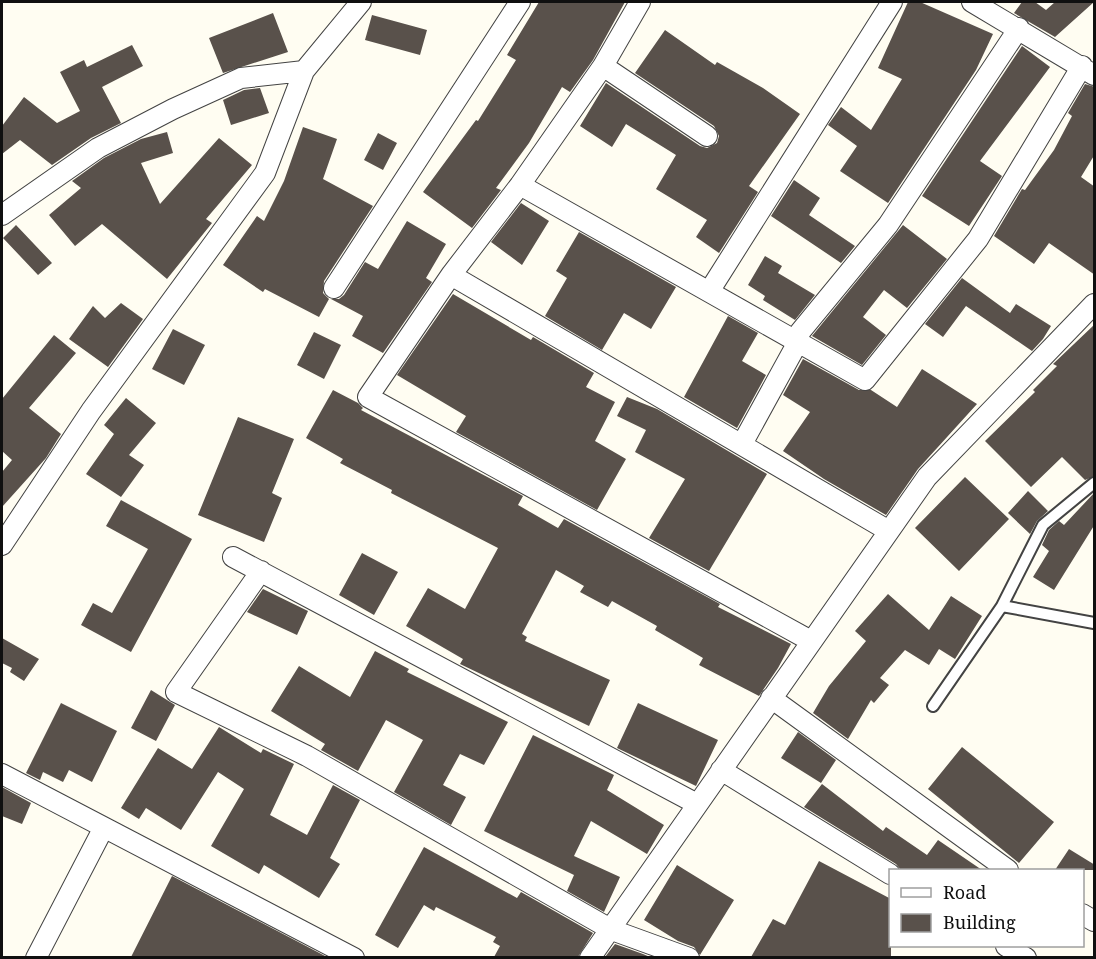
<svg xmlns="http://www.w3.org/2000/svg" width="1096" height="959" font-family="'Noto Serif',serif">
<rect width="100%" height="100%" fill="#fffdf2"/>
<path fill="#59514b" d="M 539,2 L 625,2 L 593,60 L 570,92 L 562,87 L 529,143 L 496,188 L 501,190 L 472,228 L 423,192 L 476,120 L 478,121 L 516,60 L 507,55 Z
M 908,2 L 920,2 L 993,34 L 976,70 L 888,203 L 840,171 L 857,146 L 828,125 L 841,107 L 871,130 L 902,79 L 878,68 Z
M 1022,2 L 1035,2 L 1046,10 L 1055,2 L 1094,2 L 1055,37 L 1014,13 Z
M 273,13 L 288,52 L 223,73 L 209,38 Z
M 372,15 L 427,30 L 420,55 L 365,40 Z
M 665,30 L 715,65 L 717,62 L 763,88 L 800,114 L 749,186 L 758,192 L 719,253 L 696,237 L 707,220 L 656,189 L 676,155 L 626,124 L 612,147 L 580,126 L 606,83 L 700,146 L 707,148 L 717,143 L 719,136 L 714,126 L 635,73 Z
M 132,45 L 143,66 L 102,87 L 121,123 L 91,138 L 52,165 L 20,140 L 2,154 L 2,126 L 24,97 L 57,123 L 80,111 L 60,72 L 84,60 L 87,67 Z
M 1022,46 L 1050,67 L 980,161 L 1002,176 L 969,226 L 922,196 Z
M 1085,84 L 1095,87 L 1095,154 L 1081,177 L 1095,187 L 1095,275 L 1049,243 L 1034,264 L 994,236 L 1022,189 L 1025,190 L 1054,150 L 1072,116 L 1068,113 Z
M 260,88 L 269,113 L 231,125 L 223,100 L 244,90 Z
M 303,127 L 337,139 L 323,179 L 373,206 L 324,281 L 323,293 L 329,299 L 319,317 L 265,289 L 263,292 L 223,265 L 257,216 L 264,221 L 284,181 Z
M 167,132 L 173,153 L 141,163 L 160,204 L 219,138 L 252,165 L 206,219 L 212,223 L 167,279 L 102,224 L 75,246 L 49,215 L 81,188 L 72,181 L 104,158 L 141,139 Z
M 378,133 L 397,143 L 383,170 L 364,160 Z
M 794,180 L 820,198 L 809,215 L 855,246 L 841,263 L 771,216 Z
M 521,203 L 549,221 L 522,265 L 491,242 Z
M 407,221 L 446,244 L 426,278 L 432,282 L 383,353 L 352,336 L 363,316 L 331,299 L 339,299 L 344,295 L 365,262 L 378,269 Z
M 16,225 L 52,263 L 38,275 L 3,238 Z
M 903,225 L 947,259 L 907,308 L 884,290 L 863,317 L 886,335 L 862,365 L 812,336 Z
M 579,232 L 676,287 L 651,329 L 624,313 L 602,350 L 545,316 L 567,278 L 556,271 Z
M 765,256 L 782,266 L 778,273 L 815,295 L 795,320 L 763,300 L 765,296 L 748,285 Z
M 962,278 L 1010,313 L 1016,304 L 1051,326 L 1043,339 L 1032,351 L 966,306 L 943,337 L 925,324 Z
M 453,294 L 531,340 L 533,337 L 594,373 L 586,387 L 615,402 L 595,441 L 626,459 L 597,510 L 456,432 L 466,416 L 397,375 Z
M 121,303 L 143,319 L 108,367 L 69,339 L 93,306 L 105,318 Z
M 728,316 L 758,333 L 742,361 L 766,375 L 737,428 L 684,397 Z
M 1095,324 L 1095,476 L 1085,480 L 1062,457 L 1031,487 L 985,441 L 1035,392 L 1033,390 L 1057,366 L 1053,364 Z
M 173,329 L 205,345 L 184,385 L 152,369 Z
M 314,332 L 341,345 L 324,379 L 297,365 Z
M 54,335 L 76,353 L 29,408 L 61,434 L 46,458 L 2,507 L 2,472 L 12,460 L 2,451 L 2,399 Z
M 803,359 L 859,390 L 871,390 L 897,407 L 922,369 L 977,404 L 918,469 L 886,515 L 824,479 L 783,451 L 810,412 L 783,395 Z
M 333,390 L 358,403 L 363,408 L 361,410 L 523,496 L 518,505 L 558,528 L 564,519 L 720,604 L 718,607 L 791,644 L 778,668 L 759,696 L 699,665 L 703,658 L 655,630 L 657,626 L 612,601 L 608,607 L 580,592 L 584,586 L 556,570 L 522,634 L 527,637 L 525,641 L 610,680 L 589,726 L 460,664 L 463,659 L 406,626 L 428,588 L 465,609 L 498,548 L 391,493 L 392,490 L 340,463 L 343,459 L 306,438 Z
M 627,397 L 657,409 L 767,474 L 709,571 L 649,538 L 685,479 L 635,452 L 646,430 L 617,416 Z
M 126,398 L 156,423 L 129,455 L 144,465 L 121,497 L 86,474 L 114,434 L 104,425 Z
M 238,417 L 294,439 L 272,493 L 282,498 L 264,542 L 198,515 Z
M 965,477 L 1009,519 L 959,571 L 915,528 Z
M 1028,491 L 1048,511 L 1037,521 L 1030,534 L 1008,513 Z
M 1095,492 L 1095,524 L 1054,590 L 1033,577 L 1049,551 L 1042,545 L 1049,530 L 1059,521 L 1064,525 Z
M 121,500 L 192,539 L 131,652 L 81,625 L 93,603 L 112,613 L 148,549 L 106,526 Z
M 362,553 L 398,572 L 374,615 L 339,595 Z
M 263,589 L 308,611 L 297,635 L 247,612 Z
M 888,594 L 929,630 L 951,596 L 982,616 L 955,659 L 939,649 L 929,665 L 905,650 L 880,678 L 889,685 L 874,703 L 871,700 L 848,739 L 813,713 L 829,686 L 866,641 L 855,631 Z
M 2,638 L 39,659 L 24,681 L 10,672 L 12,668 L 2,663 Z
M 375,651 L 409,669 L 407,672 L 508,722 L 484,765 L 460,754 L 443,785 L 466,797 L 451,825 L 394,792 L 423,740 L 386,720 L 358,771 L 321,750 L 325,744 L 271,711 L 299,666 L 350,697 Z
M 151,690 L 175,705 L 156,741 L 131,728 Z
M 61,703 L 117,731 L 92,782 L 69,770 L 63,782 L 43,772 L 40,780 L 26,773 Z
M 638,703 L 718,740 L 696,786 L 617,748 Z
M 219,727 L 261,753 L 263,749 L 294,764 L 270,815 L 307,835 L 333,785 L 360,800 L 330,858 L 340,864 L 319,898 L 264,865 L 259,874 L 211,846 L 244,789 L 218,772 L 181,830 L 146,808 L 139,819 L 121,808 L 158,748 L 192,769 Z
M 798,732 L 836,760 L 821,783 L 781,758 Z
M 533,735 L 614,775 L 607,790 L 664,825 L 647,854 L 591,821 L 574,856 L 620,877 L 604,912 L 567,891 L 574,875 L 484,831 Z
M 962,747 L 1054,822 L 1019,863 L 928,789 Z
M 822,784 L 883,831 L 886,827 L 927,855 L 938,840 L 982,870 L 901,870 L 896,864 L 804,807 Z
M 2,787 L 31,803 L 22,824 L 2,816 Z
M 424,847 L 517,898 L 521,892 L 593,933 L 578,957 L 494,957 L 500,946 L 493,942 L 496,937 L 436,907 L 434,911 L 424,905 L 398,948 L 375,935 Z
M 1069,849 L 1095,865 L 1095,870 L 1055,870 Z
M 819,861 L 891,899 L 891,957 L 751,957 L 773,919 L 785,925 Z
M 677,865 L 734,900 L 700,955 L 694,947 L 678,941 L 644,920 Z
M 172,876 L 327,957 L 131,957 Z
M 615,944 L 643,954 L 650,957 L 605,957 Z"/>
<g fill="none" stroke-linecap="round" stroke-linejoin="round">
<defs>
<path id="lane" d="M 1002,606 L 1043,525 L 1094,483
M 933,706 L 1002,606 L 1094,623"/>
<path id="street" d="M 640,2 L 603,66 L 520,185 L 451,275 L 368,397 L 811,641
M 972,2 L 1094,75
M 603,66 L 707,136
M 520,185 L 865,380 L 978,239 L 1082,66
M 2,215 L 98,148 L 173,109 L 241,78 L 304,71
M 451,275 L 889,531
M 334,288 L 520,2
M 710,290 L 892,2
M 742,444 L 798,342 L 800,332 L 888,225 L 1019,28
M 2,545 L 91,411 L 265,173 L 304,71 L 361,2
M 233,557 L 697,804
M 261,571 L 176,692 L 307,756 L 612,930 L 689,958
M 771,698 L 1008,870
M 721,770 L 890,874
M 2,774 L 354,958
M 1082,914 L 1094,921
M 1006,946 L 1026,958
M 36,958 L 103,829
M 590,958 L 927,477 L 1094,304"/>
</defs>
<use href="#lane" stroke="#434343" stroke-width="14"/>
<use href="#street" stroke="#434343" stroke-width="22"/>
<use href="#lane" stroke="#fff" stroke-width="10"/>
<use href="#street" stroke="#fff" stroke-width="20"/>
</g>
<rect width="1096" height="959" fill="none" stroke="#101010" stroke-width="6"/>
<rect x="889" y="869" width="195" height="78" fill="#ffffff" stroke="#9f9f9f" stroke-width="1.5"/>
<rect x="901" y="888" width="30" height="9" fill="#ffffff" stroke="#9f9f9f" stroke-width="1.5"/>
<text x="943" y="899" font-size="18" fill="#101010">Road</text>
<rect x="901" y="914" width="30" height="18" fill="#59514b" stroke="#9f9f9f" stroke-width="1.5"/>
<text x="943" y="929" font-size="18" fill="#101010">Building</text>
</svg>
